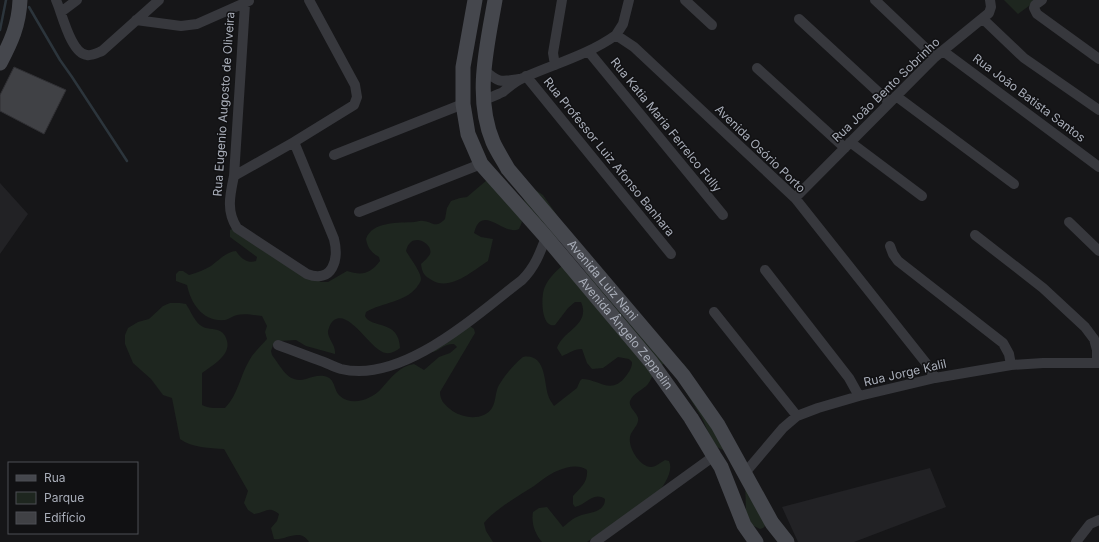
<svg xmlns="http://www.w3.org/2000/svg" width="1099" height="542" font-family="Inter,sans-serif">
<rect width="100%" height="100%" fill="#161618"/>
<path fill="#222225" d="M 0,183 L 28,214 L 0,254 Z
M 930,468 L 946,507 L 854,542 L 798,542 L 782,507 Z"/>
<path fill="#1e261f" d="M 1004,0 L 1037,0 L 1018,14 Z
M 487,180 L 519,210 L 522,222 L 519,229 C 504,237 482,202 474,233 L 481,237 L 493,239 L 488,261 C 472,271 449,293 430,279 C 423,275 422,271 421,264 C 424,261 428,258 430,254 C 434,244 411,230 406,251 C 410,258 421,272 421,279 C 421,282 418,285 417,287 C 404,303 383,302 366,312 L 365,316 C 371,329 399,319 400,348 C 396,351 391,354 386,353 C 371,351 350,309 334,320 C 331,322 329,327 328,331 C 327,338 336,345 335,354 L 306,346 L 296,340 L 280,341 L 273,345 L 271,351 L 272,355 C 282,368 288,384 306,379 C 312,377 318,375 324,376 C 336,378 333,390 340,396 C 352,407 372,399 381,389 C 391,378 399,366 414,364 L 424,370 L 439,357 L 450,353 L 457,347 L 454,344 C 441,344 439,353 430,352 L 470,326 L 474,329 L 475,333 L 440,392 C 440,400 444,404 450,409 C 460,418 483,422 492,408 C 496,402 495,392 499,385 C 505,375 514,364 523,357 C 546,353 544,382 548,395 C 549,399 552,403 554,406 L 577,388 L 580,381 L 582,379 C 599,379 611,396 626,376 C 629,372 632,368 632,362 L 629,359 L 618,357 L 603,368 L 592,369 L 587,363 L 582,349 C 573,349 570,353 562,356 L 557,348 C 563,330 591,325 581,302 L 575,302 L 568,308 L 555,325 C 541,328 541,298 544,289 C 547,280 555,272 562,266 L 584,276 L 586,272 L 566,245 L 552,235 L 529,211 L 524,200 L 522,193 L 531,187 L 543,195 L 561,221 L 671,356 L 684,364 L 688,370 L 769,522 L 763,528 L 760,529 L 752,525 L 746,511 L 745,480 L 725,451 L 717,447 L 709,434 L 702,418 L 674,373 L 665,364 C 655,365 653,378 648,384 C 643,390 633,393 630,401 C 628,409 640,414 638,421 C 637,427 631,431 630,437 C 628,448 640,467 651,467 C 656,467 661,462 665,460 L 669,461 C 674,472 663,486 657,495 L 587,542 L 542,542 C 535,534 531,523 533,512 L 539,508 L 547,507 L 563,527 C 568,523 573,518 579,516 C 589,512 605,513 605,499 C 593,491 586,505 575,507 L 573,504 L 573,496 C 581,487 588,482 587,470 C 578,464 567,467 557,471 C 549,474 541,481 534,486 C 520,495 494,510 484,523 L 486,531 L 493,542 L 309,542 C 300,527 285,541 274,539 L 271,528 L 277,521 L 279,514 C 268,505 266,513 254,514 L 248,510 L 244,503 L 248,491 L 224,449 C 210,448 192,448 180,439 L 172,398 L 163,395 L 151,379 L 133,363 L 125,344 L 125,335 L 128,328 L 138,322 L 149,319 L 163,306 L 170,303 L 180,303 L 186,304 C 190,310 194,320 200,325 C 206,330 214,328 220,331 C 224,333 226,337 227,341 C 231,355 212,366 202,373 L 202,405 C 209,409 217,408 225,408 C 238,395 240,376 249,361 C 253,353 261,346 267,339 L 265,332 L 267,326 L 262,316 C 254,315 244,313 237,315 C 233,316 229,319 225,320 C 203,322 191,304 187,285 L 176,281 L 176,274 L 179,271 L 183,271 L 189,275 C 197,273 204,270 211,266 C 219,260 226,252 236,251 C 240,258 248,264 256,261 L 257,257 L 230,237 L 230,230 L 233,228 L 321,282 L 328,282 L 347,271 C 362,276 370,274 380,261 L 379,257 C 371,252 368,249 366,239 C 372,221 399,223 414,222 C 416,222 420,220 423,221 C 434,222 435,229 445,219 L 447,208 L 451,201 L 460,198 L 467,197 Z"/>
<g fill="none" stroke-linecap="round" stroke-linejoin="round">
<path stroke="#2c353c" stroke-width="2.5" d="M 29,7 L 60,60 L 72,77 L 127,161
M 0,30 L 6,0"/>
</g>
<path fill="#404145" stroke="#303034" d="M 14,67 L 66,90 L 44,134 L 0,111 L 0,95 Z"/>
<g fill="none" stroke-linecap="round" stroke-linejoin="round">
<path stroke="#37383d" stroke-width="10" d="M 56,0 C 62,13 71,54 87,55 C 92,56 97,53 102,51 L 159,0
M 685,0 L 712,25
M 875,0 L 935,57
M 1042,0 L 1035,5 L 1034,8 L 1037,14 L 1099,59
M 245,4 L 234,176 C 230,195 226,211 237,228 L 307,274 C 333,284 339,259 334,239 L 294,142
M 61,12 L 77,0
M 799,19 L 889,102
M 983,19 L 1024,58 L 1099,110
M 136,20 L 181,26 L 197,24 L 249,1
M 616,35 L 623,24 L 629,0
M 943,51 L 1099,167
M 589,52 L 723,215
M 555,65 L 553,53 L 562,0
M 757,68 L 845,148
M 484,70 C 499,83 500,82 519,79
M 526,76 L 671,254
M 896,96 L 1014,184
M 483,100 C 490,98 496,95 503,92 C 509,87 515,81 523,78 C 554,64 588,55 616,35 L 634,47 L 795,198 L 926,363 L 935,378
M 850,142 L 922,196
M 334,155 L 463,104
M 234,176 L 294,142 L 354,105 L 357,97 L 355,85 L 309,0
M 795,198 L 935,57 L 989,13 L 991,7 L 990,0
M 359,212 L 481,164
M 1069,222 L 1099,251
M 975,235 L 1043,288 L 1085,327 L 1094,339 L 1097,350 L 1097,363
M 890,246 L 893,254 L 898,261 L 1003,343 L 1009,354 L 1011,365
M 765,270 L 849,378 L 859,396
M 714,312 L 797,416
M 278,345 C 292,350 307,356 321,361 C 327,363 334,367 341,369 C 403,384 476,315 522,280 C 535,267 540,253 546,237
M 744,474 L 783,428 L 797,416 L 818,408 L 859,396 L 935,378 L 1011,365 L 1043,363 L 1099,363
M 595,542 L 714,456
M 1076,542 L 1090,524 L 1099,520"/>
<g stroke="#45474d" stroke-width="15">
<path id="s1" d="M 475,0 L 463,67 L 463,104 L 468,134 L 481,164 L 546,237 L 651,362 L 691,418 L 714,456 L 721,467 L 744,525 L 756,542"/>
<path id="s2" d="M 495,0 C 487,46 474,97 493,142 C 497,151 503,160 508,169 L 683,375 L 718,425 L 772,523 L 787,542"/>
<path d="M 0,63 C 11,42 19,25 20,0"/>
</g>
</g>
<g text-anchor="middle" stroke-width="3" stroke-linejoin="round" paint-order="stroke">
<g font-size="12" fill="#a8adb8" stroke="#111113">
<text transform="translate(886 90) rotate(-44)" y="4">Rua João Bento Sobrinho</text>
<text transform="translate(1029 98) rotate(37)" y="4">Rua João Batista Santos</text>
<text transform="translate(224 104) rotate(-86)" y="4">Rua Eugenio Augosto de Oliveira</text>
<text transform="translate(666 125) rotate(51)" y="4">Rua Katia Maria Ferrelco Fully</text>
<text transform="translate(760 149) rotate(44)" y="4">Avenida Osório Porto</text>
<text transform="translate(609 157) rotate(51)" y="4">Rua Professor Luiz Afonso Banhara</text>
<text dy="4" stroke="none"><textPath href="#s2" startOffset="321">Avenida Luiz Nani</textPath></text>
<text dy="4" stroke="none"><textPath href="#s1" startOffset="391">Avenida Ângelo Zeppelin</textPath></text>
<text transform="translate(905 373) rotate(-13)" y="4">Rua Jorge Kalil</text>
</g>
</g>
<rect x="8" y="462" width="130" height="72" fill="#111113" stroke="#4d4f55"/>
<rect x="16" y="475" width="20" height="6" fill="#45474d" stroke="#4d4f55"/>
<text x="44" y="482" font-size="12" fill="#a8adb8">Rua</text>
<rect x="16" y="492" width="20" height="12" fill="#1e261f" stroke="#4d4f55"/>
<text x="44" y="502" font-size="12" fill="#a8adb8">Parque</text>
<rect x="16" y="512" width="20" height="12" fill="#404145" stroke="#4d4f55"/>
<text x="44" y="522" font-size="12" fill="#a8adb8">Edifício</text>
</svg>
